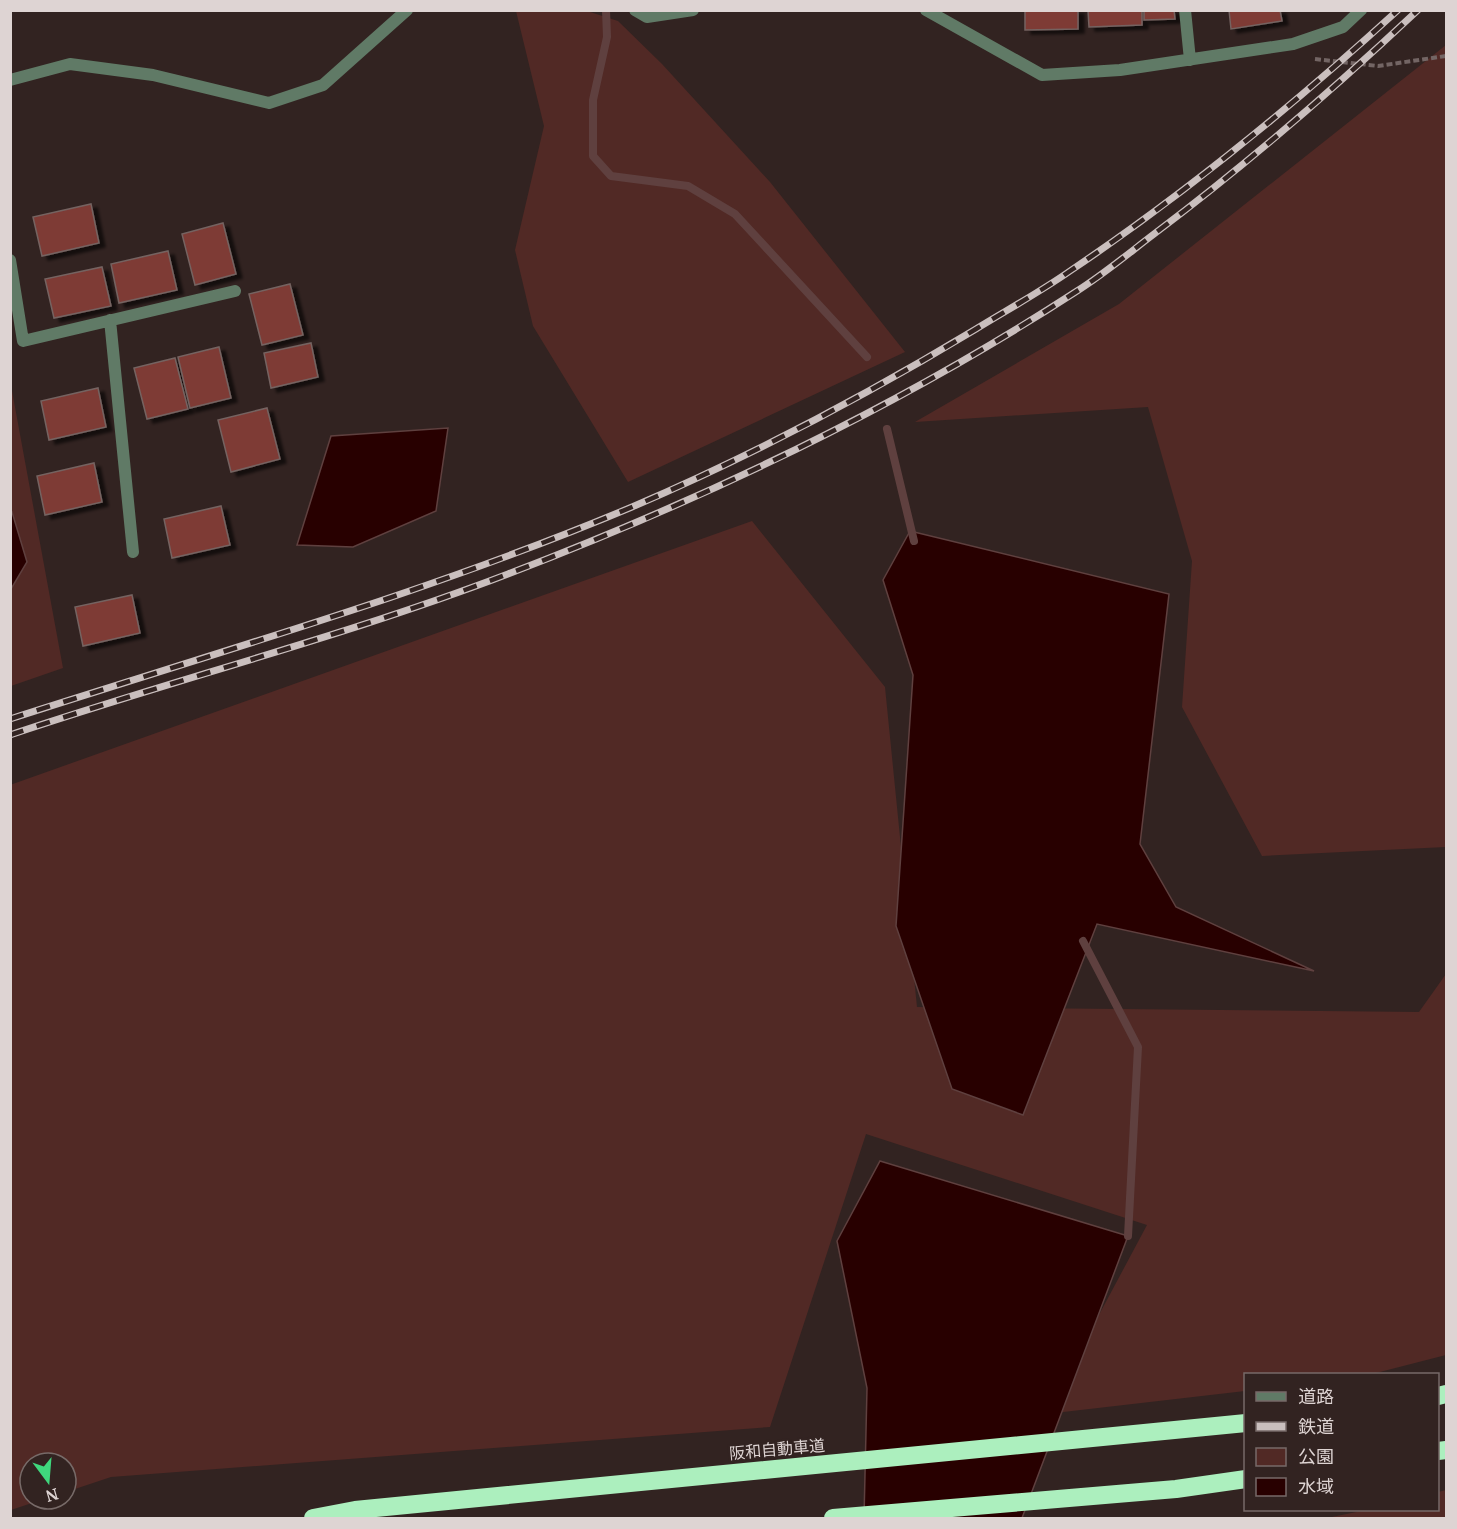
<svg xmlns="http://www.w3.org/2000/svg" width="1457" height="1529" font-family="'PT Serif','Noto Sans JP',serif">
<defs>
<filter id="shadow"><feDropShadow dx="6" dy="4" stdDeviation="1.5" flood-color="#0009"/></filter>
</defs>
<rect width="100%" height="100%" fill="#322321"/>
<path fill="#512925" d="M 516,11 L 587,11 L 618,21 L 662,64 L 770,182 L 905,352 L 628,482 L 533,326 L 515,250 L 544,126 Z
M 1446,45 L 1446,847 L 1262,856 L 1182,707 L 1192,561 L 1148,407 L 915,422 L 1119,304 Z
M 10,380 L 63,668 L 11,686 L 10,686 Z
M 752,521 L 885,687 L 917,1007 L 1419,1012 L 1446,974 L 1446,1355 L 1372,1374 L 1246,1374 L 1245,1391 L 1046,1414 L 1147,1225 L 866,1134 L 770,1427 L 111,1477 L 66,1492 L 66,1463 L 30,1463 L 30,1499 L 44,1499 L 11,1510 L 10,785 Z
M 1446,1490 L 1446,1518 L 1327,1518 L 1366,1510 L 1438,1510 L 1438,1492 Z"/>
<path fill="#280000" stroke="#5f403f" stroke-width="1.5" d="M 448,428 L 436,511 L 353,547 L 297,545 L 331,436 Z
M 12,512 L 27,562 L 11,589 L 10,513 Z
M 910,531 L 1169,594 L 1140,844 L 1176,907 L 1314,971 L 1097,924 L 1023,1115 L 952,1089 L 896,926 L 913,675 L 883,580 Z
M 880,1161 L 1128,1236 L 1022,1518 L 864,1518 L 867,1388 L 837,1241 Z"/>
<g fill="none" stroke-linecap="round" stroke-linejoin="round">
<path stroke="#5f403f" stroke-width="8" d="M 606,10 L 607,37 L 593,100 L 593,156 L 611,176 L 688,186 L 735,214 L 867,357
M 887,429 L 914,541
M 1083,941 L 1138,1047 L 1128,1236"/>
</g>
<path fill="#7e3a35" stroke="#756361" stroke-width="1.5" filter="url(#shadow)" d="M 1025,10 L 1078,10 L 1078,29 L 1025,30 Z
M 1088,10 L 1142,10 L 1142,25 L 1089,27 Z
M 1144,10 L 1174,10 L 1175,19 L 1144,20 Z
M 1229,10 L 1280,10 L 1282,21 L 1231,29 Z
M 91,204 L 99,243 L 42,256 L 33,217 Z
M 223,223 L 236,274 L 195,285 L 182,234 Z
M 168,251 L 177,290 L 119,303 L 111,264 Z
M 102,267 L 111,306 L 54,318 L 45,279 Z
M 290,284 L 303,335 L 262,345 L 249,294 Z
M 311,343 L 318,377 L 271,388 L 264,353 Z
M 219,347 L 231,398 L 190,408 L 178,357 Z
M 175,358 L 188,409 L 147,419 L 134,368 Z
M 98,388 L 106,427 L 49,440 L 41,401 Z
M 267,408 L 280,459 L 231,472 L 218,420 Z
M 94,463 L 102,502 L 45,515 L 37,476 Z
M 221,506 L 230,545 L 172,558 L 164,519 Z
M 132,595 L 140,633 L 83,646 L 75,607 Z"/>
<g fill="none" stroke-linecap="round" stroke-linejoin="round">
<path stroke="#736564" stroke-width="4" stroke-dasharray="6 3" stroke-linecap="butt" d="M 1315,59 L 1378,66 L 1446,56"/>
<path stroke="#607a66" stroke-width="12" d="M 635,10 L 647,17 L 693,10
M 926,10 L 1042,75 L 1120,70 L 1293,44 L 1343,27 L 1361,10
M 1185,10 L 1190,60
M 10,80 L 70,64 L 153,75 L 269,103 L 323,85 L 407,10
M 10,260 L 23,341 L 235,291
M 110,320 L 133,552"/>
<path stroke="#acefbe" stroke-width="18" d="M 1438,1396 L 1446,1394
M 1438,1451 L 1446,1450
M 313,1518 L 355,1510 L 1246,1423
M 833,1518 L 1176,1489 L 1246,1479"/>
<defs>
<path id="rail" d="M 10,719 C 218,652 430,592 632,507 C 751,456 865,396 976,329 C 1007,310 1040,292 1070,271 C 1186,193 1295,104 1398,10
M 10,735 C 176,679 346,636 508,574 C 707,498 898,407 1077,291 C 1104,274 1129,253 1154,234 C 1247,164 1334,89 1418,10"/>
</defs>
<use href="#rail" stroke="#cabfbe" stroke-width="7"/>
<use href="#rail" stroke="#322321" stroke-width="4.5" stroke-dasharray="14" stroke-linecap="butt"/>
</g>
<g text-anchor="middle" stroke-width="5" stroke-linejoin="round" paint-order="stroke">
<g font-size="16" fill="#ded4d3" stroke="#322321">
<text transform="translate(777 1449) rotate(-5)" y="6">阪和自動車道</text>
</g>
</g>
<rect width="1457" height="1529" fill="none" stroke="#ded4d3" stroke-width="24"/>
<rect x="1244" y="1373" width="195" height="138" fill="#322321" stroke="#776a68" stroke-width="1.5"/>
<rect x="1256" y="1392" width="30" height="9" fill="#607a66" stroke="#776a68" stroke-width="1.5"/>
<text x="1298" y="1403" font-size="18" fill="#ded4d3">道路</text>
<rect x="1256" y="1422" width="30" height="9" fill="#cabfbe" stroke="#776a68" stroke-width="1.5"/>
<text x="1298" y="1433" font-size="18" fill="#ded4d3">鉄道</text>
<rect x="1256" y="1448" width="30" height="18" fill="#512925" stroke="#776a68" stroke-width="1.5"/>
<text x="1298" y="1463" font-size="18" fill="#ded4d3">公園</text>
<rect x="1256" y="1478" width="30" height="18" fill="#280000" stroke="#776a68" stroke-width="1.5"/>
<text x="1298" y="1493" font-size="18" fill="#ded4d3">水域</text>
<g transform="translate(48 1481) rotate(164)"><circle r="28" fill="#322321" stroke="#776a68" stroke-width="1.5"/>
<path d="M0-4.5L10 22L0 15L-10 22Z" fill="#3fd77d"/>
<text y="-9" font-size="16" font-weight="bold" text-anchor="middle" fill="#ded4d3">N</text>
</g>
</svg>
